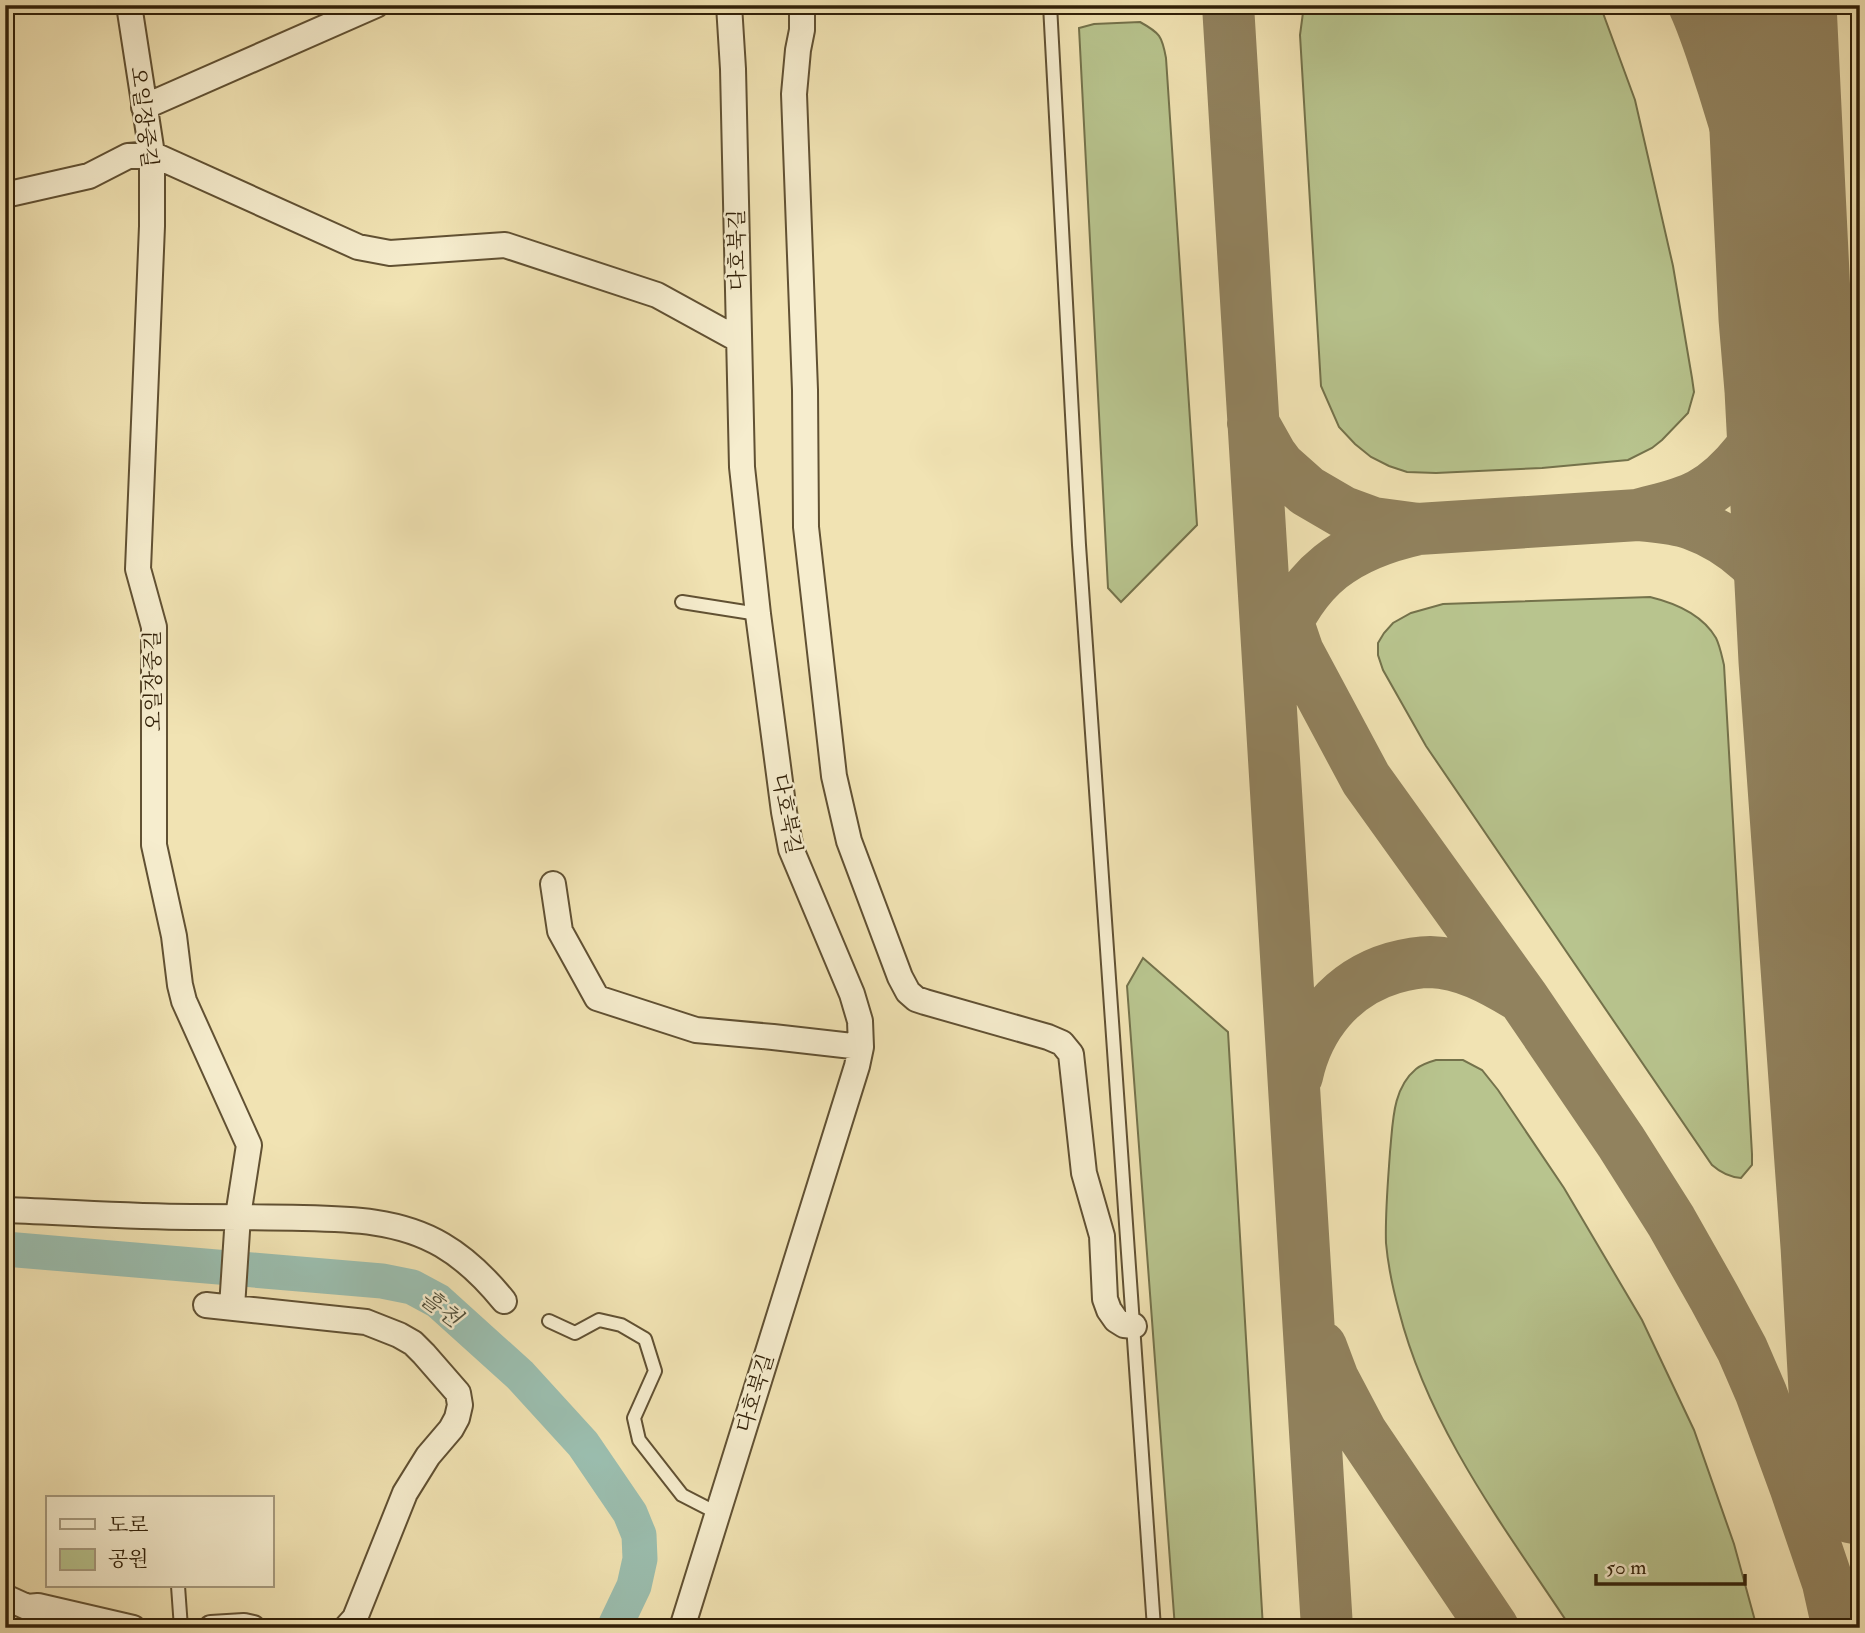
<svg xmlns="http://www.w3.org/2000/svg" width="1865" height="1633" font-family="'IM FELL Double Pica','Noto Serif KR',serif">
<rect width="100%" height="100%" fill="#f1e3b3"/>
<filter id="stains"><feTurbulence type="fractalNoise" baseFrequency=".00286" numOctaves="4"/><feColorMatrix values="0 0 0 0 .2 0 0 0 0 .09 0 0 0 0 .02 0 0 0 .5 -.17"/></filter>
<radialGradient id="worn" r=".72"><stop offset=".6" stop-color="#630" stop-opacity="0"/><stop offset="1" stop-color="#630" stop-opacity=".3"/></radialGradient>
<path fill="#b8c48e" stroke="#74724b" stroke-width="2" d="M 1304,5 L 1600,5 L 1635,100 L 1673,266 L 1692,378 L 1694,392 L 1688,413 L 1662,440 L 1652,448 L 1628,460 L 1542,468 L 1436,473 L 1407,472 L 1389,466 L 1371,457 L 1355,444 L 1339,427 L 1321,386 L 1300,35 Z
M 1140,22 C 1160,33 1162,36 1166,58 L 1197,525 L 1121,602 L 1108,588 L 1079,28 L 1094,24 Z
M 1650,597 C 1675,603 1702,614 1716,638 C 1720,646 1722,657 1724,665 L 1752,1154 L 1752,1165 L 1741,1178 C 1729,1177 1721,1173 1712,1165 L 1426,746 L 1383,670 L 1378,655 L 1378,643 L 1384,633 L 1393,623 L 1411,613 L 1443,604 Z
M 1143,958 L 1228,1032 L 1263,1628 L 1175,1628 L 1127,986 Z
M 1436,1060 L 1463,1060 L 1482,1070 L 1498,1090 L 1564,1188 L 1642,1320 L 1694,1430 L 1734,1544 L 1757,1628 L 1571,1628 C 1505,1528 1429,1429 1399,1311 C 1393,1289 1388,1266 1386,1243 C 1385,1214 1388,1181 1390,1152 C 1393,1123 1392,1089 1416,1069 C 1422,1064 1429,1062 1436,1060 Z"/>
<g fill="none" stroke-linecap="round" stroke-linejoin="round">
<path stroke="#9bbeaf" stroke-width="35" d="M 5,1249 L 382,1281 L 412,1287 L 438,1301 L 520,1375 L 583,1444 L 630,1513 L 639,1535 L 640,1559 L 634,1586 L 614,1628"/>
<path stroke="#91825e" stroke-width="52" d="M 1228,5 L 1327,1628
M 1694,5 C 1706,31 1714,59 1723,86 C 1755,185 1776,287 1791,389
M 1253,423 L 1271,455 L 1280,467 L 1307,491 L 1343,512 L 1373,523 L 1418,529 L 1638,515 C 1656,517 1675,518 1692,524 C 1734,539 1772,573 1791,613 C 1797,628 1801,644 1805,660
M 1638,515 C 1659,509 1681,505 1700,495 C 1733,477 1768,432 1779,397 C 1784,381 1784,365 1784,349
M 1280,599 L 1298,652 L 1366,779 L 1523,998 L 1621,1142 L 1671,1221 L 1714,1297 L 1742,1349 L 1761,1393 L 1795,1486 L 1828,1583 L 1838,1628
M 1277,645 C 1304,575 1346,545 1418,529
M 1297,1076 C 1308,1025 1342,983 1393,968 C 1404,965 1418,962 1430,962 C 1463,963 1492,979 1520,996
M 1321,1347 L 1333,1379 L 1361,1432 L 1493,1628"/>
<path stroke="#91825e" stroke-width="133" d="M 1770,5 L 1785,317 L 1791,389 L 1805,660 L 1847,1245 L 1860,1478"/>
<defs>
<path id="lane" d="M 1050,5 L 1079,545 L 1154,1628
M 682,602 L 758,614
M 549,1321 L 575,1333 L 599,1320 L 621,1325 L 645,1339 L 655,1371 L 634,1418 L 639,1440 L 682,1495 L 717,1513
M 178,1586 L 181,1628"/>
<path id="street" d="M 129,5 L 152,154 L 152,226 L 138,569 L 154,627 L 154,845 L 174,936 L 180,985 L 184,1001 L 249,1145 L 238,1216 L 232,1307
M 802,5 L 802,30 L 798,50 L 794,94 L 805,390 L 806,527 L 834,776 L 849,841 L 900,977 L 908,992 L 916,999 L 925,1002 L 1048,1037 L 1062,1043 L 1071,1054 L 1084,1173 L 1102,1236 L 1105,1299 L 1109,1310 L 1116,1320 L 1124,1325 L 1134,1326
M 144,107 L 376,5
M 5,195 L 89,176 L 128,156 L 152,154 L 358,247 L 390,253 L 505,245 L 657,295 L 739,340
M 553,884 L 560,931 L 597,998 L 696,1030 L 773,1037 L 861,1047
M 5,1210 C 67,1212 129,1217 191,1217 C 228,1217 265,1217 303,1218 C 350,1219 400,1220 442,1245 C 466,1259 487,1280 504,1301
M 206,1305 L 366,1322 L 399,1335 L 413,1343 L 424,1354 L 458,1393 L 460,1405 L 457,1418 L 451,1429 L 428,1456 L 405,1493 L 355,1618 L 346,1628
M 5,1597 L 27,1607 L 38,1606 L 133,1628
M 211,1628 L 244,1626 L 253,1628
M 682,1628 L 857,1066 L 861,1047 L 860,1021 L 852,994 L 791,849 L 784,812 L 758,614 L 742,467 L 733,69 L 729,5"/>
</defs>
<use href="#lane" stroke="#615133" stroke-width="16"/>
<use href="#street" stroke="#615133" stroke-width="28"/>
<use href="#lane" stroke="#f6edce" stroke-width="12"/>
<use href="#street" stroke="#f6edce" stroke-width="24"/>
</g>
<g text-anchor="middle" stroke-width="5" stroke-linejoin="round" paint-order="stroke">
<g font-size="21" fill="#312008" stroke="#f6edce">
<text transform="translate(144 117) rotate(83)" y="7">오일장중길</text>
<text transform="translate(737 250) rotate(-91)" y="7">다호북길</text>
<text transform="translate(153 681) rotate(-91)" y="7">오일장중길</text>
<text transform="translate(787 814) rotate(79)" y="7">다호북길</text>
<text transform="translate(755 1393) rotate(-73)" y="7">다호북길</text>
</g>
<g font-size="23" font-style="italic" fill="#514f3a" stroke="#f6edce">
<text transform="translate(441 1308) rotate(37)" y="8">흘천</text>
</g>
</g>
<rect width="1865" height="1633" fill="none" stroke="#f1e3b3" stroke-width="28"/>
<rect x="7" y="7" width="1851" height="1619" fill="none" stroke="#312008" stroke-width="3.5"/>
<rect x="14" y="14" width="1837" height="1605" fill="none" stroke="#312008" stroke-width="2"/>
<rect x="46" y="1496" width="228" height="91" fill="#f6edce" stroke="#a79b7f" stroke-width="2"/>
<rect x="60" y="1519" width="35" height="10" fill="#f6edce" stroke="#a79b7f" stroke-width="2"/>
<text x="108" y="1532" font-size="21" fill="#312008">도로</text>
<rect x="60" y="1549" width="35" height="21" fill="#b8c48e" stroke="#a79b7f" stroke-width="2"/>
<text x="108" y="1566" font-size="21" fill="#312008">공원</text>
<path d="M1596 1574v10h149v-10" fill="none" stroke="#312008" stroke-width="3.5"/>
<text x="1606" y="1574" font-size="21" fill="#312008" stroke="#f6edce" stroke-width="5" paint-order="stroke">50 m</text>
<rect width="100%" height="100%" filter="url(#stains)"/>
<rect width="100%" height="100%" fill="url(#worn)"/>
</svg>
